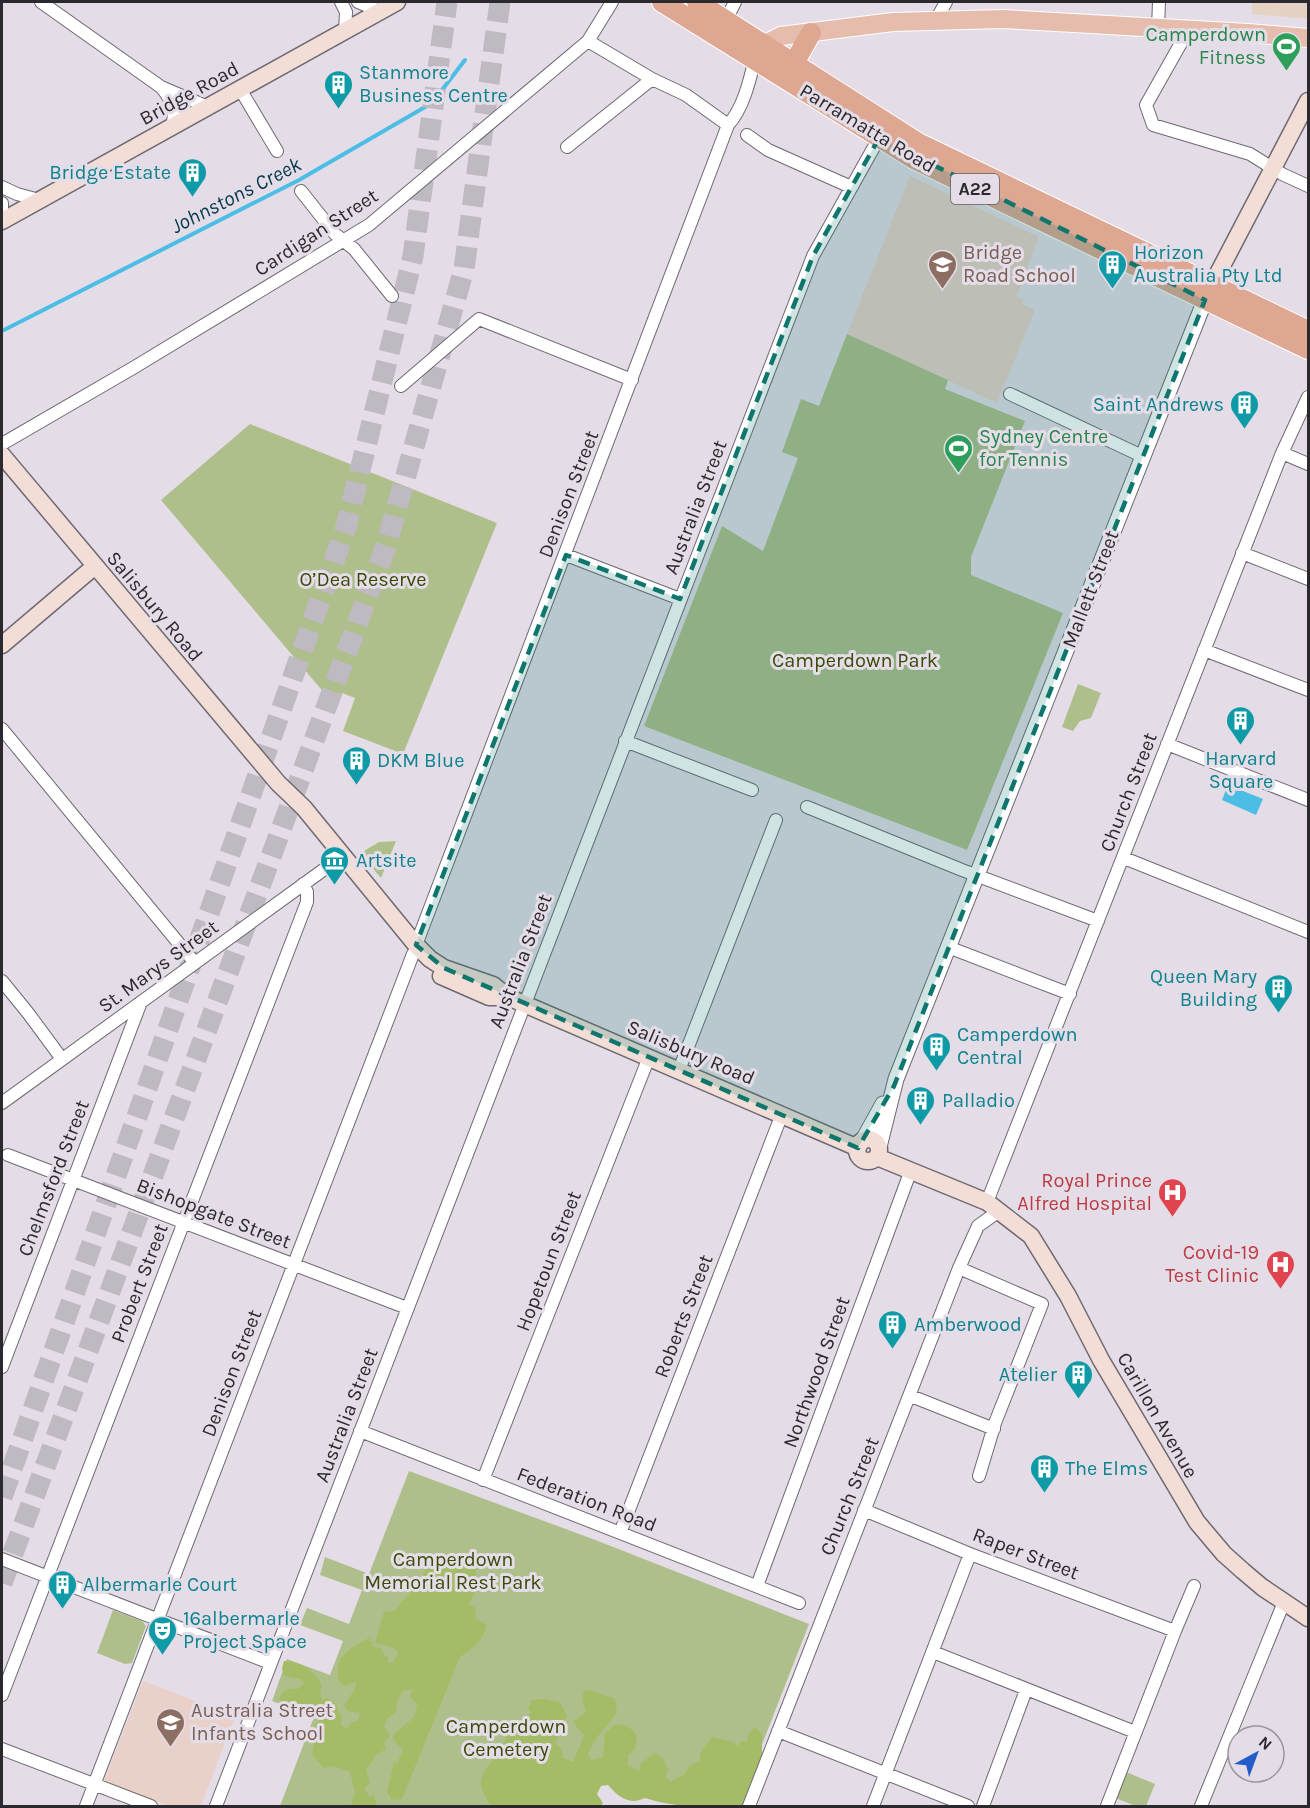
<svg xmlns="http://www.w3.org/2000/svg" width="1310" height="1808" font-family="Karla,sans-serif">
<rect width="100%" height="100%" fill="#e4dde7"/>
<path fill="#e4d3c2" d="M 1252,2 L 1308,2 L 1308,19 L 1252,14 Z"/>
<path fill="#e9d0c8" d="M 910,176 L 1039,237 L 1017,296 L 1023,299 L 1022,304 L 1035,310 L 997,403 L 847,334 Z
M 143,1681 L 235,1716 L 201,1806 L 169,1806 L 104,1781 Z"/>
<path fill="#afbf8b" d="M 847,334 L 948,380 L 945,389 L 1025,421 L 971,557 L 971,575 L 1063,613 L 967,850 L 644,726 L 722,526 L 763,551 L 798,458 L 782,452 L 801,399 L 819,406 Z
M 250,424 L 497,523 L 403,754 L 343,731 L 355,698 L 342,693 L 337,708 L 161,500 Z
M 1078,684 L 1101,693 L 1091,718 L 1080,721 L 1073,731 L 1062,727 Z
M 396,841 L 381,878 L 363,857 L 364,851 L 379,842 Z
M 409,1471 L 598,1541 L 809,1624 L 738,1806 L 600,1775 L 588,1806 L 280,1806 L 314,1717 L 272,1701 L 287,1659 L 330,1675 L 343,1641 L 300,1625 L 307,1608 L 349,1624 L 362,1590 L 320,1575 L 325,1557 L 369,1574 Z
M 113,1610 L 142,1621 L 146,1626 L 132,1663 L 125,1664 L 97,1653 Z
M 1126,1772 L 1155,1784 L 1146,1806 L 1136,1806 L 1115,1798 Z"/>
<path fill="#a4bc66" d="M 429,1554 L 438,1556 L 441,1561 C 454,1553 465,1558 477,1566 L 475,1577 L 478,1585 L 469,1604 L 475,1608 L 476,1619 L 486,1624 C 485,1640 472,1649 460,1657 L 402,1799 L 392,1800 L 387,1792 L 394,1762 L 397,1764 L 403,1749 L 394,1741 L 393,1735 L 414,1717 L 417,1705 L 410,1696 L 413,1689 L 404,1690 L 398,1699 L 396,1712 L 387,1719 L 384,1726 L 390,1736 L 384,1742 L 386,1749 L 376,1755 L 366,1770 L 370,1782 L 365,1789 L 369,1796 L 374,1796 L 377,1806 L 351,1806 L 355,1793 L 350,1772 L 334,1766 L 324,1768 L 312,1755 L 315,1739 L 313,1734 L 315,1724 L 320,1720 L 283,1702 L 279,1699 C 282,1690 290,1687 298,1689 L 304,1683 L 300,1679 L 284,1676 L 282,1668 L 284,1661 C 300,1661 315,1671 322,1685 L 320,1693 L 322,1700 L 328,1698 L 337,1705 L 338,1711 L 342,1716 L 341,1726 L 347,1728 L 352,1722 L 358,1721 L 360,1713 L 347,1711 L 344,1705 L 355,1689 L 356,1682 L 346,1686 L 339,1682 C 332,1657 350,1648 369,1638 L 374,1647 L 381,1648 L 384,1655 L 388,1657 L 388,1663 L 393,1662 L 398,1652 L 391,1647 L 375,1643 L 384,1612 L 394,1611 L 412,1590 L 425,1592 L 426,1585 L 423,1577 L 428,1562 Z
M 584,1690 C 595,1690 604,1696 615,1699 L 617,1713 C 606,1727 594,1738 588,1754 L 591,1760 L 603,1757 L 605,1733 L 616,1724 C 626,1725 631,1727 637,1736 L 635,1749 L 628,1755 L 628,1766 L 639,1771 L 641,1763 L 655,1753 L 663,1758 L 668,1770 L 665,1777 L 671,1781 L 685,1774 L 689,1766 L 700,1761 L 700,1754 L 712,1737 L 733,1742 L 737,1746 L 741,1741 L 747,1742 L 748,1735 L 755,1727 L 762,1734 L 762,1754 L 742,1806 C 711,1807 673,1808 645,1798 C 628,1806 618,1796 608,1785 L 601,1786 L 597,1794 L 603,1803 L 601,1806 L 490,1806 C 488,1799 482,1792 481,1785 C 480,1771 495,1759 502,1748 C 505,1744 505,1739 508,1735 C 514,1725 524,1725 531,1712 L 528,1710 L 532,1700 L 544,1699 L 560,1702 L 567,1716 L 555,1743 L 561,1748 L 563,1758 L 573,1762 L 584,1736 L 573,1722 L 586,1712 L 582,1699 Z"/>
<path fill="#4cbde5" d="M 1228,785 L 1263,799 L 1256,815 L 1222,800 Z"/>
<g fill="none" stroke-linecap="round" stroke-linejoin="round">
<path stroke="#4cbde5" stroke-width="4" d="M 2,331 L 299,180 L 432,103 L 465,60"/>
<path stroke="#bfb9c2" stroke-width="21" stroke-dasharray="21 10" stroke-linecap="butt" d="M 2,1497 L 346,527 L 413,256 L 447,2
M 2,1583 L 386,546 L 464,269 L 500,2"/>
<defs>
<path id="minor" d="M 41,2 L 161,87 L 208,107
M 341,2 L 346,12 L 345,31
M 358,2 L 380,11
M 726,20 L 735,2
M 936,20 L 946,2
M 1158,28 L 1159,2
M 1181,29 L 1181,43 L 1146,105 L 1153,125 L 1250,154 L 1282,174 L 1308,186
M 588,41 L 652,79 L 686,95 L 728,125
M 162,88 C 172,101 178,111 171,127
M 240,89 L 277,151
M 747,135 L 768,150 L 851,187
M 567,147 L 652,79
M 2,187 L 17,194 L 39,200
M 301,191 L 335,234 L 354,249 L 392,296
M 2,203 L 2,212
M 401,386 L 479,319 L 632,380
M 1010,394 L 1142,456
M 2,444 L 133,368 L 369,225 L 588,41 L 612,2
M 1282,453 L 1308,464
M 1242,553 L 1308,579
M 566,555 L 680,599
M 1204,650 L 1308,690
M 2,729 L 195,963
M 625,741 L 752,790
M 1167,744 L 1308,800
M 807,807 L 962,870 L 1098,921
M 1124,858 L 1308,932
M 416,945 L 728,125 C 743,109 750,80 755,58
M 948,947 L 1070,994
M 2,981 L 28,1013 L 62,1059
M 679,1070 L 776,820
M 2,1103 L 337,860
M 8,1155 L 407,1308
M 987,1202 L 1282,453 L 1308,397
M 959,1268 L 1042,1304 L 995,1423 L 979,1476
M 2,1367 L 141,1002
M 911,1396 L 994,1429
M 360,1431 L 799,1603
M 483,1480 L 649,1057
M 864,1510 L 970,1554 L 1175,1631
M 620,1533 L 782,1114
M 2,1559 L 270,1663
M 757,1586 L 911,1170
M 933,1652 L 1135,1732
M 2,1695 L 307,902 L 307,892 L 303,884
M 778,1731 L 968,1806
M 2,1749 L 151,1806
M 86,1806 L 413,954
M 216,1806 L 813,256 L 879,138
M 749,1806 L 959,1268 L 978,1226 L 999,1211
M 873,1806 L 970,1554
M 983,1806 L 1026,1690
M 1107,1806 L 1175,1631 L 1194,1586
M 1201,1806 L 1284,1602"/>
<path id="tertiary" d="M 862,1142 L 883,1104
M 879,1147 L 896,1079 L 1205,300"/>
<path id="secondary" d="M 2,221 L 397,2
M 1212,285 L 1308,101
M 2,455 L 278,783 L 304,808 L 416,945 L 430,959 L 444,968 L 493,985 L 508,997 L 858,1148
M 2,645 L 95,566
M 441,976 L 489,997 L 508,997
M857 1150a11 11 0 1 1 22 0a11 11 0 1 1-22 0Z
M 877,1157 L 987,1202 L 1031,1236 L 1068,1296 L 1101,1360 L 1197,1522 L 1224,1554 L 1243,1571 L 1262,1587 L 1308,1618"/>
<path id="primary" d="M 765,44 L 781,36 L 893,22 L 1003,19 L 1248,33 L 1308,38"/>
<path id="trunk" d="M 662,2 L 914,159 L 1308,349
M 697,2 L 918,143 L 1308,331
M 794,63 L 811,33"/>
</defs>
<use href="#minor" stroke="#6e6971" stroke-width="14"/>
<use href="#tertiary" stroke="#6e6971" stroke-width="17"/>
<use href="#secondary" stroke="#6e6971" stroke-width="19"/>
<use href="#primary" stroke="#fff" stroke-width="20"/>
<use href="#trunk" stroke="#fff" stroke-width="22"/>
<use href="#minor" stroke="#fff" stroke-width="12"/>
<use href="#tertiary" stroke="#fff" stroke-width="15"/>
<use href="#secondary" stroke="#f2ded6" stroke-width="16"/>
<use href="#primary" stroke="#e6bdad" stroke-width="18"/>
<use href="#trunk" stroke="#dea792" stroke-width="20"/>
</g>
<path fill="#0f766e" fill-opacity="0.2" stroke="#0f766e" stroke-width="4.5" stroke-dasharray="12 8" stroke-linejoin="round" d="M 879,138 L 1205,300 L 894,1086 L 858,1148 L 444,968 L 416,945 L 566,555 L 680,599 L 813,256 Z"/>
<defs>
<symbol id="stadium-pin" viewBox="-11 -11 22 30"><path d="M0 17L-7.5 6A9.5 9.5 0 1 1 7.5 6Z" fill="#2e9e5b" stroke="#e4dde7"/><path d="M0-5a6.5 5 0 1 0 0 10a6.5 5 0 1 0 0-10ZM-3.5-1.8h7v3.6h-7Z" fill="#fff"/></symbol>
<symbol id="building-pin" viewBox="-11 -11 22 30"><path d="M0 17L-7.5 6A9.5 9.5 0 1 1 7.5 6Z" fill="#0f9aa8" stroke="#e4dde7"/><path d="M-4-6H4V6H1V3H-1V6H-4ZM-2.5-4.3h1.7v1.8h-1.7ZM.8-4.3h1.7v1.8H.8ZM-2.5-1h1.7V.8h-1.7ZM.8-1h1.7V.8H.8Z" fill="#fff"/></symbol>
<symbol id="school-pin" viewBox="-11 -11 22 30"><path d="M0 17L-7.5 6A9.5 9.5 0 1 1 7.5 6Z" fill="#8d6e63" stroke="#e4dde7"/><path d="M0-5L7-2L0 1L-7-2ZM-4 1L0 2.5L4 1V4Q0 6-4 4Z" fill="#fff"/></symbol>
<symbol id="museum-pin" viewBox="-11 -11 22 30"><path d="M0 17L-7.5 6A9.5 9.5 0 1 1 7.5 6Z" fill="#0f9aa8" stroke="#e4dde7"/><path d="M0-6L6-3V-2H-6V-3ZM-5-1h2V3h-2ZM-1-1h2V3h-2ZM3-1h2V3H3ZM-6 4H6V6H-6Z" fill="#fff"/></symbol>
<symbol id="hospital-pin" viewBox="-11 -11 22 30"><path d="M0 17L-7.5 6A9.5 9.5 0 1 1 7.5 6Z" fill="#e0444e" stroke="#e4dde7"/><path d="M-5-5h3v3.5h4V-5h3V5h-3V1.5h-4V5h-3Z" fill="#fff"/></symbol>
<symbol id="theatre-pin" viewBox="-11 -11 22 30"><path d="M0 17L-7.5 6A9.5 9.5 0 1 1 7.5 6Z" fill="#0f9aa8" stroke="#e4dde7"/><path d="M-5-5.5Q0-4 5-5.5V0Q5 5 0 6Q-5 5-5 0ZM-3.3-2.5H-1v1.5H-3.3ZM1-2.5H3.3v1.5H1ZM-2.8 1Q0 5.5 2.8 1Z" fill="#fff"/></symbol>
</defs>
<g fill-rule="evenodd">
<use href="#stadium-pin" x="1270" y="30" width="33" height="45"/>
<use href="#building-pin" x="322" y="68" width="33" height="45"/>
<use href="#building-pin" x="176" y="156" width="33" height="45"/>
<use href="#school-pin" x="926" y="248" width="33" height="45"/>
<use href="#building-pin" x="1096" y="248" width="33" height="45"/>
<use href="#building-pin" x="1228" y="388" width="33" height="45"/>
<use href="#stadium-pin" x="942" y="432" width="33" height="45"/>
<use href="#building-pin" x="1224" y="704" width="33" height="45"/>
<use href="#building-pin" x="340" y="744" width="33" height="45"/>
<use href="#museum-pin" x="318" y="844" width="33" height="45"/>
<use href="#building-pin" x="1262" y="972" width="33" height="45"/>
<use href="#building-pin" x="920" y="1030" width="33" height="45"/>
<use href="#building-pin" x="904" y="1084" width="33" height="45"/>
<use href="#hospital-pin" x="1156" y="1176" width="33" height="45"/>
<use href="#hospital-pin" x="1264" y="1248" width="33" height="45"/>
<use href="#building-pin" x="876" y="1308" width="33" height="45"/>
<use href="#building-pin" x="1062" y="1358" width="33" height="45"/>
<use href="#building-pin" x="1028" y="1452" width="33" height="45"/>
<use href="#building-pin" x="46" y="1568" width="33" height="45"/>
<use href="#theatre-pin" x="146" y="1614" width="33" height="45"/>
<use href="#school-pin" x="154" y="1706" width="33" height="45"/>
</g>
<g text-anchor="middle" stroke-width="6" stroke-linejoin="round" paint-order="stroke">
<rect fill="#e4dde7" stroke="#625f65" stroke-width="1.5" x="951" y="174" width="48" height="30" rx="4.5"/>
<g font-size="18" font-weight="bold" fill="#2b292d">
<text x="975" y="195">A22</text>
</g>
<g font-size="20" fill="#27864d" stroke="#e4dde7" text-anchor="end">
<text x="1266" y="41">Camperdown<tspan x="1266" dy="23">Fitness</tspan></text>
<text x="979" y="443" text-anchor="start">Sydney Centre<tspan x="979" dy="23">for Tennis</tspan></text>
</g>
<g font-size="20" fill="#0d838f" stroke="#e4dde7" text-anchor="start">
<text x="359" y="79">Stanmore<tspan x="359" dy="23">Business Centre</tspan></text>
<text x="171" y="179" text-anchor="end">Bridge Estate</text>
<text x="1134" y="259">Horizon<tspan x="1134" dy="23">Australia Pty Ltd</tspan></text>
<text x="1224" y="411" text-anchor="end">Saint Andrews</text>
<text x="1241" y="765" text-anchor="middle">Harvard<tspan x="1241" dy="23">Square</tspan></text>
<text x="377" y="767">DKM Blue</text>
<text x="356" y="867">Artsite</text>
<text x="1257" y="983" text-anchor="end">Queen Mary<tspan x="1257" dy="23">Building</tspan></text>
<text x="957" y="1041">Camperdown<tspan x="957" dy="23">Central</tspan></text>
<text x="942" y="1107">Palladio</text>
<text x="914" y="1331">Amberwood</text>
<text x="1057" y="1381" text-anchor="end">Atelier</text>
<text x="1065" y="1475">The Elms</text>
<text x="83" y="1591">Albermarle Court</text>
<text x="183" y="1625">16albermarle<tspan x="183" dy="23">Project Space</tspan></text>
</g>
<g font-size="20" fill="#2b292d" stroke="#e4dde7">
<text transform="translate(189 93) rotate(-29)" y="7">Bridge Road</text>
<text transform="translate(868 128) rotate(31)" y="7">Parramatta Road</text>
<text transform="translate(316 232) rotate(-33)" y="7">Cardigan Street</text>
<text transform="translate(568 494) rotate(-69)" y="7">Denison Street</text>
<text transform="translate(695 507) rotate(-69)" y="7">Australia Street</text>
<text transform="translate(1090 589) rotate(-69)" y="7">Mallett Street</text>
<text transform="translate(155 606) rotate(50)" y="7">Salisbury Road</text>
<text transform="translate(1128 792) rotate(-69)" y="7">Church Street</text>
<text transform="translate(520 961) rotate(-69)" y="7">Australia Street</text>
<text transform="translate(158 966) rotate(-36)" y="7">St. Marys Street</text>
<text transform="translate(691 1052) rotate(23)" y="7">Salisbury Road</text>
<text transform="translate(53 1178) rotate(-69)" y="7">Chelmsford Street</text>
<text transform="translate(214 1213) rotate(21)" y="7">Bishopgate Street</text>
<text transform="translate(548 1261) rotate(-69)" y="7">Hopetoun Street</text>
<text transform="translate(139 1283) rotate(-69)" y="7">Probert Street</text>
<text transform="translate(683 1316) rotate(-69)" y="7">Roberts Street</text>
<text transform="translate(816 1372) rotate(-70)" y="7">Northwood Street</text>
<text transform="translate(231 1373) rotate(-69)" y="7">Denison Street</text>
<text transform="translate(346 1415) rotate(-69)" y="7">Australia Street</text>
<text transform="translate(1158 1415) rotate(60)" y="7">Carillon Avenue</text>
<text transform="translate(849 1496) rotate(-68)" y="7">Church Street</text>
<text transform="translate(587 1499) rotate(21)" y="7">Federation Road</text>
<text transform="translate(1026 1553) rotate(21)" y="7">Raper Street</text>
</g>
<g font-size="20" fill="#785e54" stroke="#e4dde7" text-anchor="start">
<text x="963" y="259">Bridge<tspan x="963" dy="23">Road School</tspan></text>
<text x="191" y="1717">Australia Street<tspan x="191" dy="23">Infants School</tspan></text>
</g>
<g font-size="20" fill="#3c4a08" stroke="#e4dde7">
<text x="363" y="586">O’Dea Reserve</text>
<text x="855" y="667">Camperdown Park</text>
<text x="453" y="1566">Camperdown<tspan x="453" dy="23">Memorial Rest Park</tspan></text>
<text x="506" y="1733">Camperdown<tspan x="506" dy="23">Cemetery</tspan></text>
</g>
<g font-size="20" fill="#be3a42" stroke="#e4dde7" text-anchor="end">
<text x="1152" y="1187">Royal Prince<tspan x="1152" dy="23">Alfred Hospital</tspan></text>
<text x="1259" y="1259">Covid-19<tspan x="1259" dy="23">Test Clinic</tspan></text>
</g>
<g font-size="21" font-style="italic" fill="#063a4b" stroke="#e4dde7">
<text transform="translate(236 195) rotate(-27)" y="7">Johnstons Creek</text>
</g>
</g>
<rect width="1310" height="1808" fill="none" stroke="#2b292d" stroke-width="6"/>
<g transform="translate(1256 1754) rotate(41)"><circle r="28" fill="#e4dde7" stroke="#9a959d" stroke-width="1.5"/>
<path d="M0-4.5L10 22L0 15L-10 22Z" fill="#245cc9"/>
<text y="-9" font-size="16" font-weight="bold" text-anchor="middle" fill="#2b292d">N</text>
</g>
</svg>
